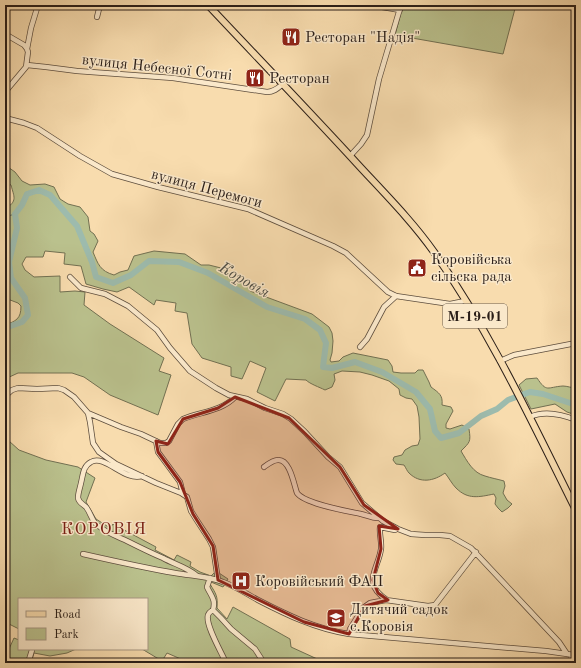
<svg xmlns="http://www.w3.org/2000/svg" width="581" height="668" font-family="'Old Standard TT',serif">
<rect width="100%" height="100%" fill="#f8dcae"/>
<filter id="stains"><feTurbulence type="fractalNoise" baseFrequency=".005" numOctaves="4"/><feColorMatrix values="0 0 0 0 .2 0 0 0 0 .09 0 0 0 0 .02 0 0 0 .5 -.17"/></filter>
<radialGradient id="worn" r=".72"><stop offset=".6" stop-color="#630" stop-opacity="0"/><stop offset="1" stop-color="#630" stop-opacity=".3"/></radialGradient>
<path fill="#bac18d" stroke="#727052" d="M 403,5 L 516,5 L 503,54 L 395,35 Z
M 5,165 L 15,172 L 22,181 L 30,185 L 45,184 L 54,187 L 60,199 L 68,204 L 80,207 L 88,217 L 90,231 L 94,234 L 98,241 L 93,252 C 98,264 100,271 114,275 L 120,272 L 128,270 L 134,256 L 154,251 L 185,254 L 201,265 L 209,265 L 221,268 L 227,272 L 232,276 L 245,282 L 248,285 L 250,291 L 312,314 L 329,327 L 332,333 L 333,341 L 332,353 L 330,360 L 331,362 L 339,361 L 343,357 L 353,353 L 388,360 L 392,366 L 393,372 L 401,373 L 415,373 L 418,370 L 423,370 L 429,382 L 431,387 C 439,393 443,395 442,405 L 451,407 L 453,411 L 446,424 L 446,428 L 450,429 L 462,425 L 469,429 C 471,442 470,442 461,451 C 467,461 473,473 485,476 C 491,478 497,479 504,481 L 505,486 L 503,493 L 507,500 L 512,504 L 508,508 L 502,512 L 498,508 L 495,504 L 496,498 L 494,494 C 479,497 468,500 456,488 C 452,484 449,478 445,473 C 434,481 420,484 409,473 C 407,471 406,468 404,465 L 396,464 L 393,460 L 394,457 L 402,455 L 405,450 L 412,446 L 418,445 L 420,439 L 419,417 L 417,406 L 412,399 L 406,398 L 400,395 L 399,389 L 389,381 L 372,375 L 360,372 L 342,371 L 334,374 L 335,380 L 332,387 L 325,390 C 319,387 310,384 306,380 L 286,379 L 275,401 L 257,392 L 266,368 L 250,361 L 242,379 L 231,376 L 231,367 L 202,358 L 192,344 L 187,313 L 175,311 L 176,303 L 156,300 L 154,305 L 129,287 L 117,292 L 103,289 L 86,284 L 81,266 L 64,264 L 65,253 L 45,251 L 43,257 L 26,257 L 22,264 L 25,270 L 34,277 L 60,276 L 60,292 L 75,291 L 85,292 L 84,305 L 110,324 L 164,358 L 159,371 L 171,375 L 158,415 L 110,395 L 84,377 L 72,373 L 18,373 L 5,379 L 5,325 C 16,321 21,319 21,306 L 18,303 L 5,298 L 5,227 L 7,223 L 5,220 L 5,209 C 18,201 14,197 11,185 L 5,182 Z
M 537,378 C 547,393 547,387 563,386 C 567,386 572,388 576,388 L 576,415 L 567,412 L 555,404 L 531,409 L 519,385 L 526,379 Z
M 5,430 L 9,441 L 19,450 L 46,460 L 78,467 L 95,478 L 86,502 L 96,519 L 110,528 L 113,524 L 156,547 L 155,550 L 174,560 L 177,555 L 191,562 L 190,566 L 200,572 L 211,576 L 216,571 L 228,579 L 223,587 L 211,582 L 210,584 C 216,594 218,596 217,608 L 227,619 L 233,607 L 290,639 L 291,647 L 326,663 L 190,663 L 167,653 L 162,661 L 142,649 L 147,649 L 147,599 L 19,599 L 19,629 L 5,622 Z
M 14,638 L 19,640 L 19,649 L 76,649 L 67,653 L 50,656 L 34,653 L 31,663 L 5,663 L 5,647 L 9,649 Z"/>
<g fill="none" stroke-linecap="round" stroke-linejoin="round">
<path stroke="#6f7c71" stroke-width="1" d="M 5,217 L 15,214"/>
<path stroke="#9dbbad" stroke-width="6" d="M 5,328 L 22,322 L 28,315 L 25,298 L 11,278 L 9,262 L 17,228 L 15,214 L 22,205 L 27,194 L 39,190 L 50,195 L 77,226 L 92,262 L 96,277 L 113,283 L 131,275 L 149,261 L 179,262 L 208,273 L 267,307 L 305,319 L 320,330 L 326,343 L 323,367 L 332,368 L 355,362 L 382,372 L 416,392 L 430,409 L 435,431 L 441,438 L 459,433 L 481,416 L 497,409 L 508,400 L 530,392 L 543,394 L 576,405"/>
<defs>
<path id="minor" d="M 370,5 L 400,10
M 97,17 L 100,5
M 5,34 L 24,45 L 27,49 L 28,52 L 26,67 L 5,92
M 27,49 L 31,28 L 38,5
M 27,65 L 46,67 L 77,71 L 173,78 L 267,92 C 274,92 278,88 283,84
M 5,118 L 24,123 L 37,128 L 80,156 L 112,174 L 158,187 L 248,209 L 333,246 L 346,253 L 388,292 L 396,296 L 450,304 L 465,301
M 350,156 L 361,144 L 367,135 L 379,79 L 401,5
M 70,277 L 81,288 L 105,294 L 128,306 L 157,330 L 170,348 L 190,371 L 216,388 L 229,395 L 247,399 L 265,408 L 283,414 L 291,419 L 305,432 L 328,457 L 340,467 L 362,503 L 383,521 L 398,529 L 411,534 L 425,535 L 440,535 L 450,536 L 471,548 L 559,642 L 567,654
M 360,347 L 367,339 L 384,307 L 396,296
M 500,361 L 514,355 L 576,343
M 5,396 L 12,390 L 18,388 L 37,389 L 58,388 L 64,390 L 74,397 L 88,413 L 121,427 L 141,434 L 160,443 L 166,443 L 169,441 L 178,424 L 183,419 C 200,412 222,411 235,397
M 88,413 L 90,422 L 93,443 L 99,452 L 116,464 L 156,483 L 181,493 L 187,497 L 191,511 L 196,519 L 209,539 L 213,547 L 218,580
M 530,417 C 545,410 561,414 576,420
M 156,441 L 158,452 L 180,482 L 183,494
M 264,467 C 268,464 273,460 278,460 C 290,459 294,485 297,493 C 305,504 347,511 361,514 C 367,515 373,519 379,518
M 142,476 C 125,482 105,454 91,462 C 83,466 83,475 81,483 C 80,488 78,493 78,498 C 79,503 83,504 86,507 C 90,512 91,518 95,523 C 104,532 116,536 127,541 C 139,547 151,553 163,558 C 174,564 186,567 196,575
M 83,554 C 114,561 145,568 175,573 C 191,576 208,576 223,582 C 235,586 247,594 258,600 C 287,615 316,629 349,634 L 546,651 L 574,655
M 210,578 L 207,587 C 211,596 216,599 213,610 L 221,618 L 231,629 L 255,649 L 264,663
M 387,600 C 361,583 378,570 381,549 C 382,542 379,534 380,527 L 395,530
M 213,610 C 210,612 209,612 208,615 C 205,625 222,653 226,663
M 349,634 L 350,629 L 363,608 L 370,603 L 386,600 L 428,606 L 435,605 L 476,552
M 574,655 L 575,663
M 28,663 L 32,650
M 568,663 L 575,654"/>
<path id="major" d="M 208,5 C 256,56 304,106 351,157 C 379,188 410,218 434,252 C 491,333 532,422 576,510"/>
</defs>
<use href="#minor" stroke="#5e4e3e" stroke-width="6"/>
<use href="#major" stroke="#2a1e18" stroke-width="8"/>
<use href="#minor" stroke="#fae8ca" stroke-width="4.5"/>
<use href="#major" stroke="#f8dcae" stroke-width="6"/>
</g>
<path fill="#8f2418" fill-opacity="0.2" stroke="#8f2418" stroke-width="3" stroke-linejoin="round" d="M 235,397 L 289,418 L 340,467 L 364,505 L 398,529 L 379,526 L 381,549 L 373,580 L 378,593 L 388,600 L 365,606 L 349,634 L 304,622 L 218,580 L 213,546 L 193,514 L 180,482 L 158,452 L 156,441 L 168,444 L 183,419 L 218,408 Z"/>
<defs>
<symbol id="restaurant-square" viewBox="-11 -11 22 22"><rect x="-9" y="-9" width="18" height="18" rx="4" fill="#8f2418" stroke="#fae8ca"/><path d="M-5-6h1v4h1v-4h1v4h1v-4h1v5L-1.5 .5V6h-2V.5L-5-1ZM5-6V6H3V1.5H1.5Q1.5-4 5-6Z" fill="#fff"/></symbol>
<symbol id="civic-square" viewBox="-11 -11 22 22"><rect x="-9" y="-9" width="18" height="18" rx="4" fill="#8f2418" stroke="#fae8ca"/><path d="M-.6-6.5H3V-4.5H.6V-3L4-1V1h2V6H-6V1h2V-1L-.6-3ZM-1.2 2.5V6h2.4V2.5Z" fill="#fff"/></symbol>
<symbol id="hospital-square" viewBox="-11 -11 22 22"><rect x="-9" y="-9" width="18" height="18" rx="4" fill="#8f2418" stroke="#fae8ca"/><path d="M-5-5h3v3.5h4V-5h3V5h-3V1.5h-4V5h-3Z" fill="#fff"/></symbol>
<symbol id="school-square" viewBox="-11 -11 22 22"><rect x="-9" y="-9" width="18" height="18" rx="4" fill="#8f2418" stroke="#fae8ca"/><path d="M0-5L7-2L0 1L-7-2ZM-4 1L0 2.5L4 1V4Q0 6-4 4Z" fill="#fff"/></symbol>
</defs>
<g fill-rule="evenodd">
<use href="#restaurant-square" x="280" y="26" width="22" height="22"/>
<use href="#restaurant-square" x="244" y="67" width="22" height="22"/>
<use href="#civic-square" x="406" y="257" width="22" height="22"/>
<use href="#hospital-square" x="230" y="570" width="22" height="22"/>
<use href="#school-square" x="325" y="607" width="22" height="22"/>
</g>
<g text-anchor="middle" stroke-width="3" stroke-linejoin="round" paint-order="stroke">
<rect fill="#fae8ca" stroke="#685b4d" stroke-width="1" x="443" y="304" width="64" height="24" rx="3"/>
<g font-size="14" font-weight="bold" fill="#2a1e18">
<text x="475" y="321">М-19-01</text>
</g>
<g font-size="15" fill="#2a1e18" stroke="#fae8ca" text-anchor="start">
<text x="305" y="42">Ресторан "Надія"</text>
<text x="269" y="83">Ресторан</text>
<text x="431" y="264">Коровійська<tspan x="431" dy="17">сільска рада</tspan></text>
<text x="255" y="586">Коровійський ФАП</text>
<text x="350" y="614">Дитячий садок<tspan x="350" dy="17">с.Коровія</tspan></text>
</g>
<g font-size="15" fill="#2a1e18" stroke="#fae8ca">
<text transform="translate(157 67) rotate(6)" y="5">вулиця Небесної Сотні</text>
<text transform="translate(207 188) rotate(15)" y="5">вулиця Перемоги</text>
</g>
<g font-size="16" font-style="italic" fill="#4c4d45" stroke="#fae8ca">
<text transform="translate(245 279) rotate(30)" y="6">Коровія</text>
</g>
<g font-size="17" letter-spacing="1" fill="#7a1f14" stroke="#fae8ca">
<text x="104" y="534">КОРОВІЯ</text>
</g>
</g>
<rect width="581" height="668" fill="none" stroke="#f8dcae" stroke-width="20"/>
<rect x="6" y="6" width="569" height="656" fill="none" stroke="#2a1e18" stroke-width="2"/>
<rect x="10" y="10" width="561" height="648" fill="none" stroke="#2a1e18"/>
<rect x="18" y="598" width="130" height="52" fill="#fae8ca" stroke="#a79783"/>
<rect x="26" y="611" width="20" height="6" fill="#f8dcae" stroke="#a79783"/>
<text x="54" y="618" font-size="12" fill="#2a1e18">Road</text>
<rect x="26" y="628" width="20" height="12" fill="#bac18d" stroke="#a79783"/>
<text x="54" y="638" font-size="12" fill="#2a1e18">Park</text>
<rect width="100%" height="100%" filter="url(#stains)"/>
<rect width="100%" height="100%" fill="url(#worn)"/>
</svg>
